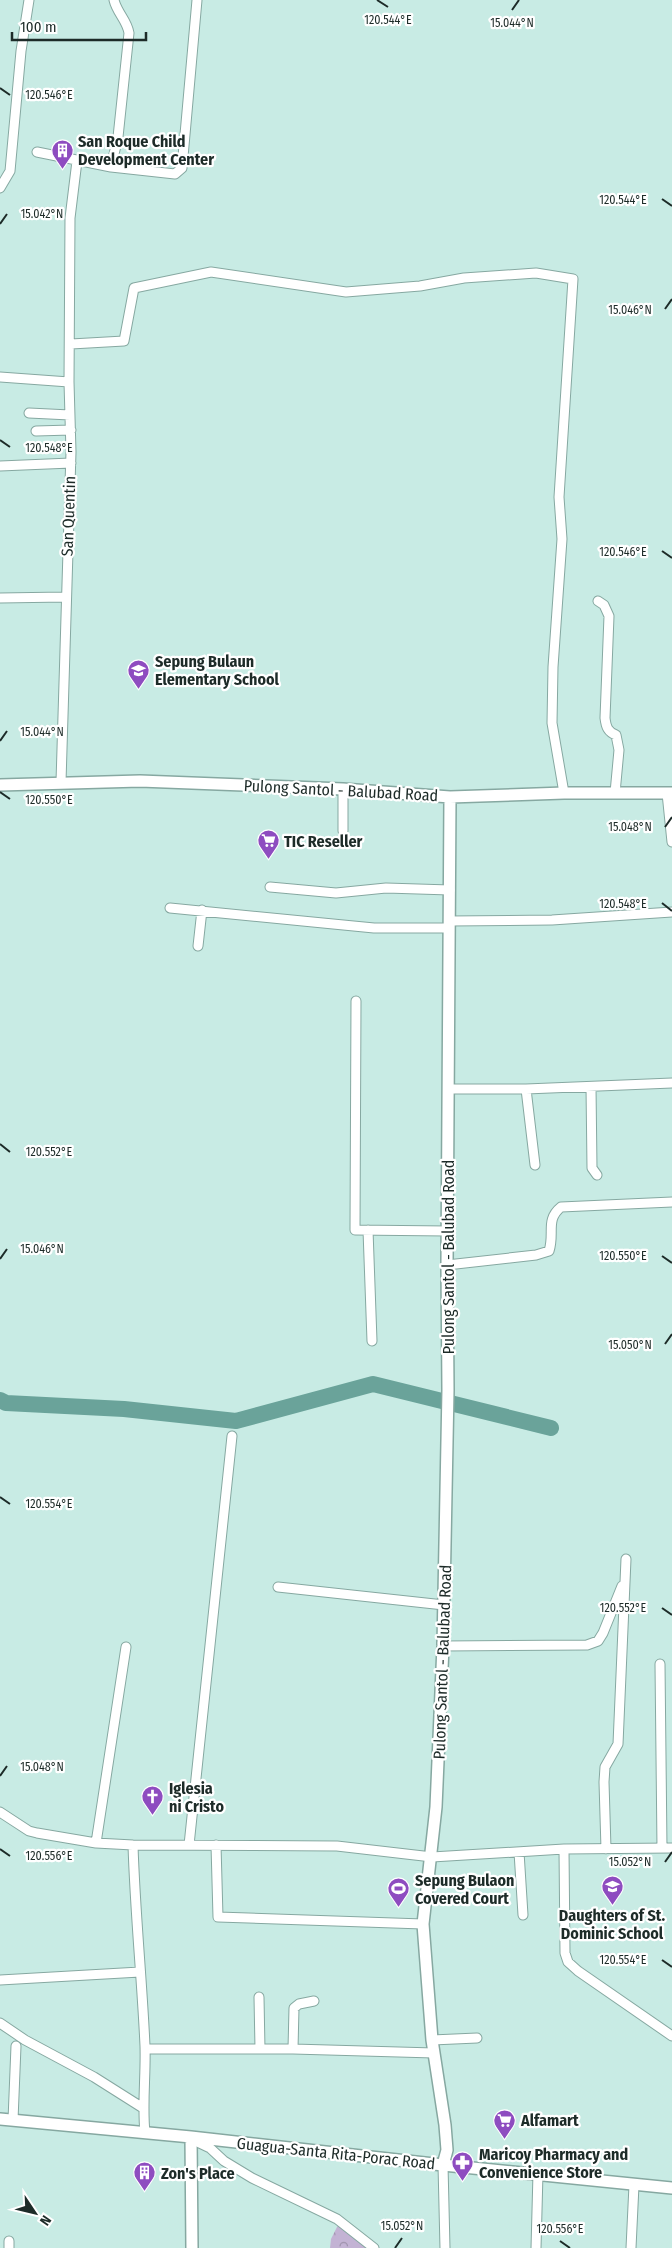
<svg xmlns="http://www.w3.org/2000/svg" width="672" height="2248" font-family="'Fira Sans Condensed',sans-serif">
<defs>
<pattern id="forest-crowns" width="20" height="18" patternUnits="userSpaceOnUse" patternTransform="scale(1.25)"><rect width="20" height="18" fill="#c3b3d4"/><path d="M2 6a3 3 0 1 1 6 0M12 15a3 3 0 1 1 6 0" fill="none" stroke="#9e92ac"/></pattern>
</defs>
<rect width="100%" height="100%" fill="#c8ebe4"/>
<path fill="url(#forest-crowns)" d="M 339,2223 L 372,2248 L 330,2248 L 331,2239 Z"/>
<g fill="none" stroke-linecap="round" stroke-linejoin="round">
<path stroke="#6aa39a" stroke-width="16" d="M 0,1400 L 6,1403 L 124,1409 L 236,1421 L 373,1384 L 551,1428"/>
<defs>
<path id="street" d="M 37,152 L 111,167 L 175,174 L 182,168 L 197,0
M 111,167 L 118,137 L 129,33 C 127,20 117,13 114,0
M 0,188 L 10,171 L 21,51 L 29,0
M 71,344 L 124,341 L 134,288 L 211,272 L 346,292 L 420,286 L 464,278 L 536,273 L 573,279 L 559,497 L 562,539 L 553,667 L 552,723 L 564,793
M 0,377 L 69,382
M 29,413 L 70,415
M 36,431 L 71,430
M 0,466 L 71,463
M 0,598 L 65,597
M 598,601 L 604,605 L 609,616 L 605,718 C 606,727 608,732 616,735 L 619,750 L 615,793
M 61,782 L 71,452 L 69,382 L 70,218 L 77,161
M 667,793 L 672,842
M 343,831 L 343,789
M 270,887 L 336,893 L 386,888 L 450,890
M 170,908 L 374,928 L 449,928
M 449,921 L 552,920 L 672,912
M 198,946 L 202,910
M 356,1001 L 355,1230 L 447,1231
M 591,1087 L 592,1168 L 597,1175
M 448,1089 L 526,1089 L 672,1083
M 526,1089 L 535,1165
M 368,1230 L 372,1341
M 447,1265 L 536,1255 L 549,1251 C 555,1233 545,1220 561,1207 L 672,1202
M 278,1587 L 444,1605
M 443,1646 L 587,1645 L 598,1641 L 603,1633 L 622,1586
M 660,1664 L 662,1848
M 0,1812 L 29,1831 L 37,1833 L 96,1843 L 133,1845 L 337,1846 L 432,1857 L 564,1849 L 672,1848
M 96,1843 L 126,1647
M 133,1845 C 135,1912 142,1979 145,2046 C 146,2075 142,2104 145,2133
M 189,1845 L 232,1436
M 216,1845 L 218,1917 L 423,1924
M 564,1849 L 565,1953 L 568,1962 L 578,1971 L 672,2036
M 606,1849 L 604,1782 L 605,1767 L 618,1744 L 626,1559
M 519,1852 L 523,1915
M 0,1980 L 140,1972
M 259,1997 L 260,2049
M 0,2023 L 25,2040 L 94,2077 L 143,2108
M 432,2040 L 477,2038
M 145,2049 L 293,2049 L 434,2053
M 293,2049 L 294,2008 L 299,2004 L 314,2001
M 13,2120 L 16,2046
M 191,2139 L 210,2148 L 224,2161 L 252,2178 L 337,2219 L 374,2248
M 443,2165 L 445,2248
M 9,2241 L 9,2248
M 536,2248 L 538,2173
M 631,2248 L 634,2185"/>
<path id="secondary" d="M 0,785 L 140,781 L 343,789 L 450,797 L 564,793 L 672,793
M 0,2119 L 191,2137 L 443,2165 L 672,2188
M 191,2137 L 192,2248
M 443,2165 L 447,2150 L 445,2125 L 432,2040 L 423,1924 L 436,1807 L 443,1646 L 448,1390 L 447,1265 L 450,797"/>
</defs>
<use href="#street" stroke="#86a8a1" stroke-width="11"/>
<use href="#secondary" stroke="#86a8a1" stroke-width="14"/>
<use href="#street" stroke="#fff" stroke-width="9"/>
<use href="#secondary" stroke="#fff" stroke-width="11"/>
</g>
<path fill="none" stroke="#1d2b28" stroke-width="2" d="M 377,0 L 388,7M 512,10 L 519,0M 0,88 L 10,95M 662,199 L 672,206M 0,224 L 7,214M 665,309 L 672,299M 0,440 L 10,447M 662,551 L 672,558M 0,741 L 7,731M 0,792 L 10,799M 665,827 L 672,817M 662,903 L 672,911M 0,1144 L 10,1152M 662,1256 L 672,1263M 0,1259 L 7,1249M 665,1344 L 672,1334M 0,1497 L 10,1504M 662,1608 L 672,1615M 0,1776 L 7,1766M 0,1849 L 10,1856M 665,1862 L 672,1852M 662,1960 L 672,1967M 560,2241 L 570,2248M 395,2248 L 402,2238"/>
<defs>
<symbol id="building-pin" viewBox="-11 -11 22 30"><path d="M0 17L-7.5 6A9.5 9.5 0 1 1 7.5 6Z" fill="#8e4cc0" stroke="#fff"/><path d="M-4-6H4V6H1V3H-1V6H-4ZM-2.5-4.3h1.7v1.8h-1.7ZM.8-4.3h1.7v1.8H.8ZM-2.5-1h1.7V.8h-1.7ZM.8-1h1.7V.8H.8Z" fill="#fff"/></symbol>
<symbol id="school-pin" viewBox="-11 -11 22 30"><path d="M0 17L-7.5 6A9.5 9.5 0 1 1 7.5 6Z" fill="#8e4cc0" stroke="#fff"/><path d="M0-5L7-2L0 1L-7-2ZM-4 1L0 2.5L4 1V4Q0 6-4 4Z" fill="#fff"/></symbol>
<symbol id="supermarket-pin" viewBox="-11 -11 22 30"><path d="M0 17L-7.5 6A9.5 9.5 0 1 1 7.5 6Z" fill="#8e4cc0" stroke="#fff"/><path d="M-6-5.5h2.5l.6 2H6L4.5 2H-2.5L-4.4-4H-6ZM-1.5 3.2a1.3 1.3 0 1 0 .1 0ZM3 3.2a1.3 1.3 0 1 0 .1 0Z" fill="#fff"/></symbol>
<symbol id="church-pin" viewBox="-11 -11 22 30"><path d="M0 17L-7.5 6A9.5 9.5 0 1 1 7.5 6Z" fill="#8e4cc0" stroke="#fff"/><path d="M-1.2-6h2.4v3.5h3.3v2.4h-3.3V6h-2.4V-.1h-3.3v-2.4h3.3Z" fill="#fff"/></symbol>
<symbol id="stadium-pin" viewBox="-11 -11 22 30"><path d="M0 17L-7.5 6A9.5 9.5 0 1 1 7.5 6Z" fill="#8e4cc0" stroke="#fff"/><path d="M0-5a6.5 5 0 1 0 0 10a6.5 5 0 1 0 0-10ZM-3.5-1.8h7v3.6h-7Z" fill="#fff"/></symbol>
<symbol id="pharmacy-pin" viewBox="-11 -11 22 30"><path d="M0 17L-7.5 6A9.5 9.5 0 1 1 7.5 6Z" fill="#8e4cc0" stroke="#fff"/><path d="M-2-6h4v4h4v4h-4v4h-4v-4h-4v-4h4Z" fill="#fff"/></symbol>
</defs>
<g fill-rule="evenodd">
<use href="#building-pin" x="50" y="138" width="25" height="34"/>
<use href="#school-pin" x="126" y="658" width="25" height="34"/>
<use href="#supermarket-pin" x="256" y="828" width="25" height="34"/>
<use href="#church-pin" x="140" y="1784" width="25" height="34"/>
<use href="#school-pin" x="600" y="1874" width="25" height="34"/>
<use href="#stadium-pin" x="386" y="1876" width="25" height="34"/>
<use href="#supermarket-pin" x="492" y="2108" width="25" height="34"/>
<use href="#pharmacy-pin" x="450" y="2150" width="25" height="34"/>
<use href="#building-pin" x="132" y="2160" width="25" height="34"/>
</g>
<g text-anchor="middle" stroke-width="4.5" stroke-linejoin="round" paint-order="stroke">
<g font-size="16" font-weight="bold" fill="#1d2b28" stroke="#fff" text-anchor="start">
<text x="78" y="147">San Roque Child<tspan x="78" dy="18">Development Center</tspan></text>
<text x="155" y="667">Sepung Bulaun<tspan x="155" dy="18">Elementary School</tspan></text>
<text x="284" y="847">TIC Reseller</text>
<text x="169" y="1794">Iglesia<tspan x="169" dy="18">ni Cristo</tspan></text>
<text x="415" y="1886">Sepung Bulaon<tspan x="415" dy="18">Covered Court</tspan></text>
<text x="612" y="1921" text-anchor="middle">Daughters of St.<tspan x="612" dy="18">Dominic School</tspan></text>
<text x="521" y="2126">Alfamart</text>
<text x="479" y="2160">Maricoy Pharmacy and<tspan x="479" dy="18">Convenience Store</tspan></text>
<text x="161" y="2179">Zon's Place</text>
</g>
<g font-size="16" fill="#1d2b28" stroke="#fff">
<text transform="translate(68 516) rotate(-88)" y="6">San Quentin</text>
<text transform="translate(341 790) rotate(3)" y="6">Pulong Santol - Balubad Road</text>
<text transform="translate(448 1257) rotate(-90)" y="6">Pulong Santol - Balubad Road</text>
<text transform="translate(442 1662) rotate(-88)" y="6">Pulong Santol - Balubad Road</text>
<text transform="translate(336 2153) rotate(6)" y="6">Guagua-Santa Rita-Porac Road</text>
</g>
</g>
<g font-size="12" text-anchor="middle" fill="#1d2b28" stroke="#fff" stroke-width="4.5" stroke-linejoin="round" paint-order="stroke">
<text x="388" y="24">120.544°E</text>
<text x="512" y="27">15.044°N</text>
<text x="49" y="99">120.546°E</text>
<text x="623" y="204">120.544°E</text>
<text x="42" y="218">15.042°N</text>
<text x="630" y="314">15.046°N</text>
<text x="49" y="452">120.548°E</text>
<text x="623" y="556">120.546°E</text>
<text x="42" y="736">15.044°N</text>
<text x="49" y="804">120.550°E</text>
<text x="630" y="831">15.048°N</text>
<text x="623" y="908">120.548°E</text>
<text x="49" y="1156">120.552°E</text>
<text x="42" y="1253">15.046°N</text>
<text x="623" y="1260">120.550°E</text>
<text x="630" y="1349">15.050°N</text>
<text x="49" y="1508">120.554°E</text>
<text x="623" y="1612">120.552°E</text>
<text x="42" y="1771">15.048°N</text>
<text x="49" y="1860">120.556°E</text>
<text x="630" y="1866">15.052°N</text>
<text x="623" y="1964">120.554°E</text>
<text x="402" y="2230">15.052°N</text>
<text x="560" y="2233">120.556°E</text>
</g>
<g transform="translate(35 2213) rotate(125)" stroke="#ffffff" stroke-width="4" paint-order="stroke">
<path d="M0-4L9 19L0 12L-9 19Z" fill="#1d2b28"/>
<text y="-8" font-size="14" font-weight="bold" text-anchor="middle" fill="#1d2b28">N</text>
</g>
<path d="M12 32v8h134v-8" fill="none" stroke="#1d2b28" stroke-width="2.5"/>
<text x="20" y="32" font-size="15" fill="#1d2b28" stroke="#ffffff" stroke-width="4" paint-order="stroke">100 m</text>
</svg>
